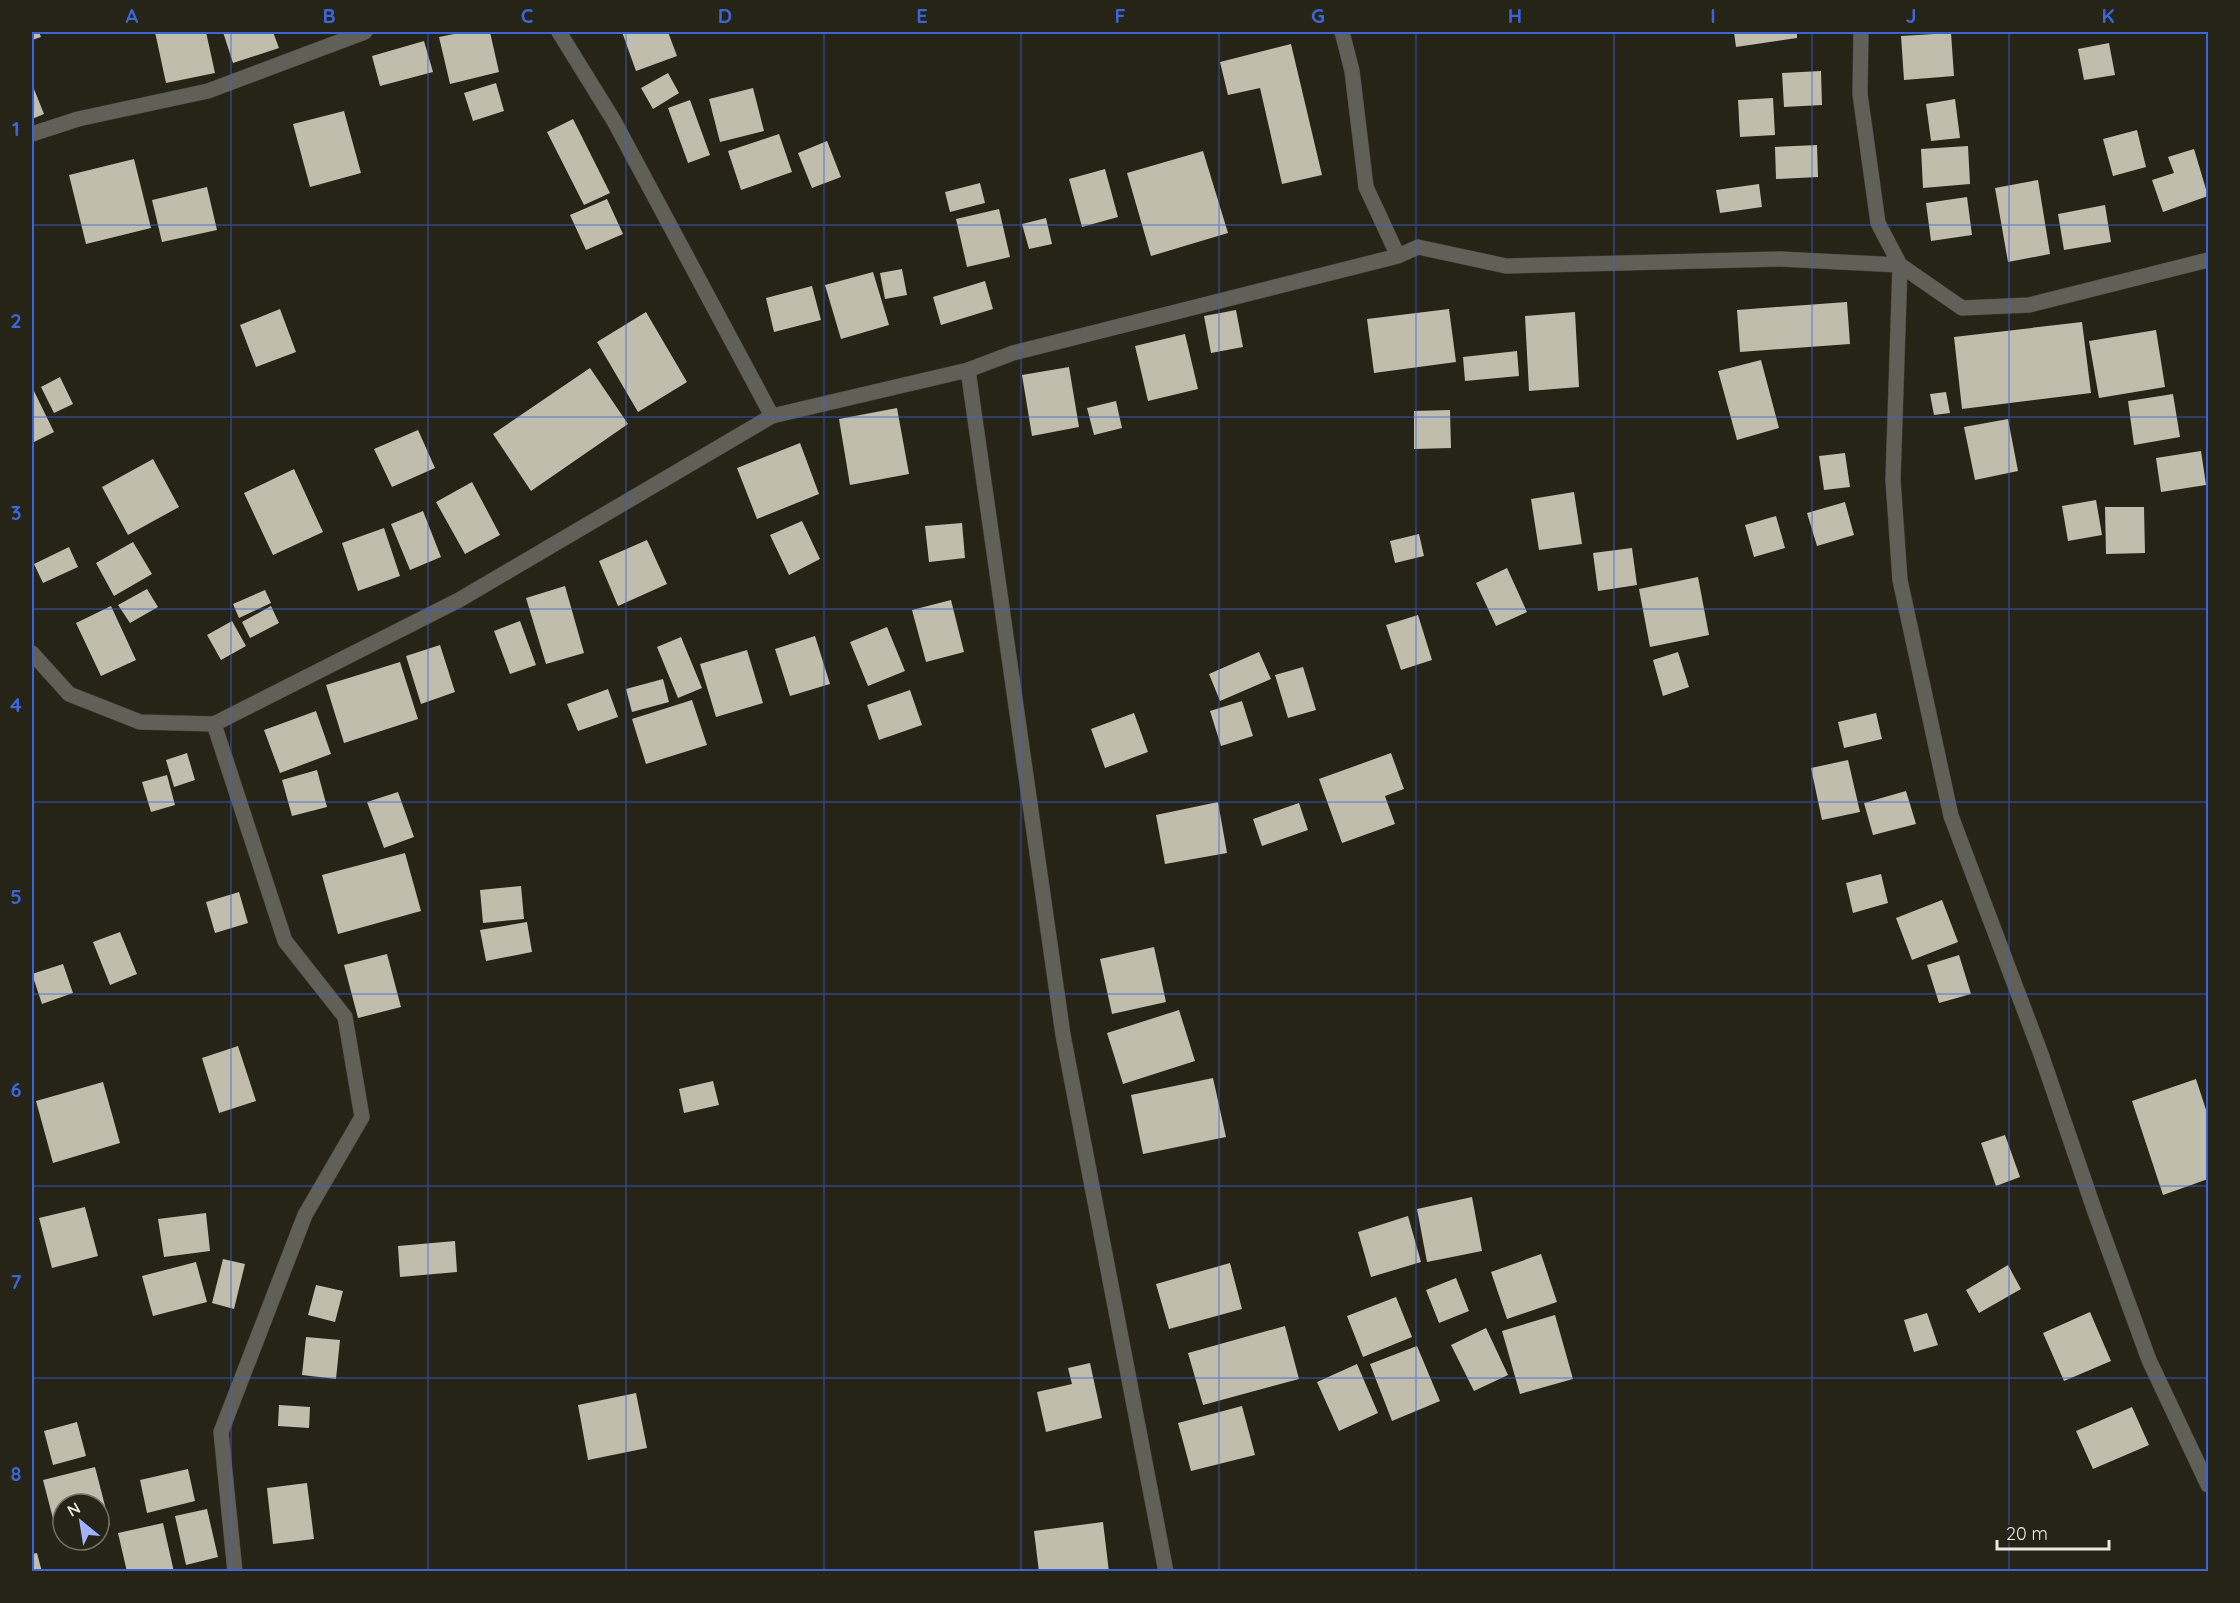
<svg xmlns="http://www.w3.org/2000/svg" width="2240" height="1603" font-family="Quicksand,sans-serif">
<rect width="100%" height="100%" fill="#262317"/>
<path fill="#c1bdad" d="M 32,32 L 39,32 L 41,37 L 32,40 Z
M 155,32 L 206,32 L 215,73 L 166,83 Z
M 223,32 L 273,32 L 279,48 L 233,63 Z
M 464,32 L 490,32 L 499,72 L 450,84 L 439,37 Z
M 622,32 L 668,32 L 677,56 L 636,71 Z
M 1734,32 L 1797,32 L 1797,38 L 1736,47 Z
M 1951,33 L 1954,76 L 1904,80 L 1901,36 Z
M 424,41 L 433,72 L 380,86 L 372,56 Z
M 2109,43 L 2115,75 L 2084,80 L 2078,49 Z
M 1291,44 L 1322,175 L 1282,184 L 1260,88 L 1228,95 L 1220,62 Z
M 1821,71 L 1822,105 L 1784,107 L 1782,73 Z
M 668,73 L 679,93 L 653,109 L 641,88 Z
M 496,83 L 504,111 L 473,121 L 464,93 Z
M 32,84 L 44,114 L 32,119 Z
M 753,88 L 764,131 L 720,142 L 709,99 Z
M 1773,98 L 1775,135 L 1740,137 L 1738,100 Z
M 1955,99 L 1960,138 L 1931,141 L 1926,104 Z
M 690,100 L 710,155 L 688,163 L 668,108 Z
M 344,111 L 361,173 L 310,187 L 293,124 Z
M 573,119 L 610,193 L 584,205 L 547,132 Z
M 2137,130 L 2146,167 L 2113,176 L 2103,139 Z
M 779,134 L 792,172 L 741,190 L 728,151 Z
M 827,141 L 841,177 L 812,188 L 798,153 Z
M 1817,145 L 1818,177 L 1776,179 L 1775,147 Z
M 1968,146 L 1970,184 L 1923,188 L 1921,149 Z
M 2194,149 L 2208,196 L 2163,212 L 2152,180 L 2174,173 L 2168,157 Z
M 1203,151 L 1228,233 L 1151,256 L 1127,173 Z
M 134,159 L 151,228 L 86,244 L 69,175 Z
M 1105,169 L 1118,217 L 1082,227 L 1069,179 Z
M 2038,180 L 2050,254 L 2008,262 L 1995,188 Z
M 980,183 L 985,203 L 950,212 L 945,192 Z
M 1759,184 L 1762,207 L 1720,213 L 1716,190 Z
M 207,187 L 217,230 L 162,242 L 152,200 Z
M 1967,197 L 1972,235 L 1931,241 L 1926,203 Z
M 607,199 L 623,234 L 586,250 L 570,215 Z
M 2105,205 L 2111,242 L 2064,250 L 2058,214 Z
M 999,209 L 1010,257 L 967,267 L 956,219 Z
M 1046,218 L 1052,244 L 1029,249 L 1022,224 Z
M 902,269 L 907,295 L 885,299 L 880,273 Z
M 873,272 L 889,325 L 841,339 L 825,285 Z
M 985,281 L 993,309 L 941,325 L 933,297 Z
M 812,286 L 821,320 L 774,332 L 766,298 Z
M 1847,302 L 1850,344 L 1740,352 L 1737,310 Z
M 280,309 L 296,352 L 256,367 L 240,325 Z
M 1449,309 L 1456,362 L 1374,373 L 1367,319 Z
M 1236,310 L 1243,347 L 1211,353 L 1204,316 Z
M 646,312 L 687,382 L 638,412 L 597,342 Z
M 1575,312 L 1579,387 L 1529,391 L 1525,316 Z
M 2082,322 L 2091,393 L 1962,409 L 1954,337 Z
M 2156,330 L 2165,387 L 2099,398 L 2089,341 Z
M 1185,334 L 1198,389 L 1148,401 L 1135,346 Z
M 1517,351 L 1519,376 L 1465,381 L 1463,357 Z
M 1761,360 L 1779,428 L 1737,440 L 1718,371 Z
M 1069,367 L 1079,427 L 1032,436 L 1022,375 Z
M 590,368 L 628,424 L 531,491 L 493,434 Z
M 60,377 L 73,404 L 54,413 L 41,387 Z
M 32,387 L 54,432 L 32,443 Z
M 1946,392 L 1950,413 L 1934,415 L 1930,394 Z
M 2173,394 L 2180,437 L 2134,445 L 2128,401 Z
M 1116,401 L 1122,428 L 1094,435 L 1087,408 Z
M 897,408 L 909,474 L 850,485 L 839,419 Z
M 1450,410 L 1451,448 L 1414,449 L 1414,411 Z
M 2008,419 L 2018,471 L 1975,480 L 1964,427 Z
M 418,430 L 435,468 L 392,487 L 374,449 Z
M 800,443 L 819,494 L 757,519 L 737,468 Z
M 2201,451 L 2206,485 L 2161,492 L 2156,458 Z
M 1845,453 L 1850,487 L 1824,490 L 1819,456 Z
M 153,459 L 179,507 L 128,535 L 102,487 Z
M 294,469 L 323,532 L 273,555 L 244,493 Z
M 472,482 L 500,535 L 465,554 L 436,502 Z
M 1574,492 L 1582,544 L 1539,550 L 1531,499 Z
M 2096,500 L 2102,535 L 2068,541 L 2062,506 Z
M 1845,502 L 1854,535 L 1817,546 L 1807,513 Z
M 2105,507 L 2144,507 L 2145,553 L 2106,554 Z
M 423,511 L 441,557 L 410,570 L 391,524 Z
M 1776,516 L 1785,548 L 1754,557 L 1745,525 Z
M 802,521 L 820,559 L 789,575 L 770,535 Z
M 962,523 L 965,558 L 929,562 L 925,526 Z
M 384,528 L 400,576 L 358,591 L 342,543 Z
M 1419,534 L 1424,556 L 1395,563 L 1390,541 Z
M 647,540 L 667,584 L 618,606 L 599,561 Z
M 133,542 L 152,574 L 114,596 L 96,563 Z
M 69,547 L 78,567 L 43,583 L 34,564 Z
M 1632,548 L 1637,585 L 1598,591 L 1593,553 Z
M 1507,568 L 1527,612 L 1496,626 L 1476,583 Z
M 1698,577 L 1709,635 L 1650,647 L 1639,589 Z
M 565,586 L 584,653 L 546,664 L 526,598 Z
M 147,589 L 158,607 L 130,623 L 118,605 Z
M 265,590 L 271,603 L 239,618 L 233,604 Z
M 951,600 L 964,652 L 926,662 L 912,610 Z
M 111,606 L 136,660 L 101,676 L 76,623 Z
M 271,606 L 279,623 L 250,638 L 242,622 Z
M 1418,615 L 1432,660 L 1401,670 L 1386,625 Z
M 232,621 L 246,646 L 221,660 L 207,635 Z
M 520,621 L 536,665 L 510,674 L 494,631 Z
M 887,627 L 905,671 L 868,686 L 850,642 Z
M 815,636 L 830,684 L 790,696 L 775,649 Z
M 681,637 L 702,688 L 678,698 L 657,647 Z
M 440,645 L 455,692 L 421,704 L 406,656 Z
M 747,650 L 763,703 L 716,717 L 700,664 Z
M 1259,652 L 1271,679 L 1220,701 L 1209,674 Z
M 1678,652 L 1689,687 L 1663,696 L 1653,660 Z
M 400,662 L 418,719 L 344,743 L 326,685 Z
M 1303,667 L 1316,710 L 1288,718 L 1275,675 Z
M 663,679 L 669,702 L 632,712 L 626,689 Z
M 608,689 L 618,717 L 578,731 L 567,704 Z
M 910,690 L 922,725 L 879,740 L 867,705 Z
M 692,700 L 707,745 L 646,764 L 632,719 Z
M 1242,701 L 1253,736 L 1221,746 L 1210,711 Z
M 316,711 L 331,754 L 280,773 L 264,730 Z
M 1134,713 L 1148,752 L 1105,768 L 1091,729 Z
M 1876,713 L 1882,739 L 1844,748 L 1838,722 Z
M 187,753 L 195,780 L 174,787 L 166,760 Z
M 1391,753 L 1404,789 L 1385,796 L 1395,824 L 1342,843 L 1319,779 Z
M 1848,760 L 1860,812 L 1822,820 L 1811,768 Z
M 317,770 L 327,807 L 292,816 L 282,780 Z
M 167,775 L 175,805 L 151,812 L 142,782 Z
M 1906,791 L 1916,824 L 1873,835 L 1864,803 Z
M 398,792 L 414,837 L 384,848 L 367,802 Z
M 1218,802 L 1227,853 L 1165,864 L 1156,815 Z
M 1299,803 L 1308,830 L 1262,846 L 1253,819 Z
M 405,853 L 421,911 L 338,934 L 322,875 Z
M 1881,874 L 1888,903 L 1853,913 L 1846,883 Z
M 521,886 L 524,919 L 483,923 L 480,890 Z
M 239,892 L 248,923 L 215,933 L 206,902 Z
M 1942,900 L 1958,942 L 1912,960 L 1896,918 Z
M 527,922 L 532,952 L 486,961 L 480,930 Z
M 120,932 L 137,974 L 110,985 L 93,942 Z
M 1154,947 L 1166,1002 L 1112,1014 L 1100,959 Z
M 387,954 L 401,1007 L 358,1018 L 344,965 Z
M 1959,955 L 1971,994 L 1939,1003 L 1927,965 Z
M 63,964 L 73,993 L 42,1004 L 32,974 Z
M 1179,1010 L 1195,1061 L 1123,1084 L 1107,1033 Z
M 238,1046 L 256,1101 L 219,1113 L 202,1058 Z
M 1213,1078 L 1226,1137 L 1143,1154 L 1131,1095 Z
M 2196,1079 L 2208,1116 L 2208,1179 L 2163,1195 L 2132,1101 Z
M 713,1081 L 719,1105 L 684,1113 L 679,1089 Z
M 103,1082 L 120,1143 L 53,1163 L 36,1101 Z
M 2005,1135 L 2020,1177 L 1996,1186 L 1981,1143 Z
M 1472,1197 L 1482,1251 L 1427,1262 L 1417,1209 Z
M 85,1207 L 98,1256 L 52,1268 L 39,1218 Z
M 206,1213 L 210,1251 L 164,1257 L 158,1219 Z
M 1408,1216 L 1421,1262 L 1371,1277 L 1358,1232 Z
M 455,1241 L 457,1272 L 400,1277 L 398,1246 Z
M 1541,1254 L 1557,1302 L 1507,1319 L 1491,1272 Z
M 223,1259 L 245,1264 L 234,1309 L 212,1303 Z
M 196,1262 L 207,1302 L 153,1316 L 142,1276 Z
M 1230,1263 L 1242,1309 L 1169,1329 L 1156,1284 Z
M 2008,1265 L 2021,1289 L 1979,1313 L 1966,1290 Z
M 1456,1278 L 1469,1311 L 1439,1323 L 1426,1290 Z
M 316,1285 L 343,1291 L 335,1322 L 308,1315 Z
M 1396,1297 L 1412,1337 L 1363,1357 L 1347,1316 Z
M 2090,1312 L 2111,1361 L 2064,1381 L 2043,1333 Z
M 1927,1313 L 1938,1345 L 1914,1352 L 1904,1320 Z
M 1555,1315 L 1573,1379 L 1520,1394 L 1502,1331 Z
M 1285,1326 L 1299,1379 L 1203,1405 L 1188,1353 Z
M 1486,1328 L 1508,1375 L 1474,1391 L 1451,1345 Z
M 306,1337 L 340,1340 L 336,1379 L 302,1375 Z
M 1417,1346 L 1440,1401 L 1392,1421 L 1370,1364 Z
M 1090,1363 L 1102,1418 L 1046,1432 L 1037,1392 L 1072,1384 L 1068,1368 Z
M 1357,1364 L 1378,1413 L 1339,1431 L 1317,1382 Z
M 636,1393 L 647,1448 L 588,1460 L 578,1405 Z
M 279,1405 L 310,1407 L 309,1428 L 278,1426 Z
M 1242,1406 L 1255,1455 L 1191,1471 L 1178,1423 Z
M 2132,1407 L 2149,1445 L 2093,1469 L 2076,1431 Z
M 77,1422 L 86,1456 L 53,1465 L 44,1431 Z
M 95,1467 L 110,1525 L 99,1527 L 99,1504 L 63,1504 L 63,1537 L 58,1538 L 43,1480 Z
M 188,1469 L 195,1501 L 147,1513 L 140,1480 Z
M 307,1483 L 314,1539 L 273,1544 L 267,1488 Z
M 207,1509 L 218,1557 L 186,1565 L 175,1516 Z
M 1103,1522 L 1109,1572 L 1039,1572 L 1034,1531 Z
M 163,1523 L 174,1572 L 127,1572 L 118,1533 Z
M 37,1553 L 42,1572 L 32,1572 L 32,1554 Z"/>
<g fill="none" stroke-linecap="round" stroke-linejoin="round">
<defs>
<path id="minor" d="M 559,32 L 614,121 L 772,416
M 1342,32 L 1352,71 L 1366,187 L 1398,256 L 1418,247 L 1506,266 L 1780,259 L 1900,265 L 1962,308 L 2029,305 L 2208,260
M 1861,32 L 1860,94 L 1878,223 L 1900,265 L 1893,480 L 1900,580 L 1951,816 L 2041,1054 L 2095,1212 L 2149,1360 L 2208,1485
M 32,134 L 78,119 L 208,91 L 365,32
M 968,370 L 1063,1035 L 1166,1572
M 32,653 L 69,694 L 140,722 L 214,724 L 285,941 L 345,1017 L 362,1117 L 305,1215 L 221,1432 L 235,1572
M 214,724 L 459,600 L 772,416 L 968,370 L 1013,353 L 1398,256"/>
</defs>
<use href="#minor" stroke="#413f33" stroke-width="16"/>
<use href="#minor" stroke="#605f58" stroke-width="15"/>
</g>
<path fill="none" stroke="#3c65d9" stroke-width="1.5" stroke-opacity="0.55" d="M 231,32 L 231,1572M 428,32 L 428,1572M 626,32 L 626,1572M 824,32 L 824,1572M 1021,32 L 1021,1572M 1219,32 L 1219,1572M 1416,32 L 1416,1572M 1614,32 L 1614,1572M 1812,32 L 1812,1572M 2009,32 L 2009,1572M 32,225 L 2208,225M 32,417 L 2208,417M 32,609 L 2208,609M 32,802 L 2208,802M 32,994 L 2208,994M 32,1186 L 2208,1186M 32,1378 L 2208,1378"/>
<rect width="2240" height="1603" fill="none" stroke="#262317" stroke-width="66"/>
<g transform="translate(81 1522) rotate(330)"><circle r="28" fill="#262317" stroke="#747267" stroke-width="1.5"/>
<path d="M0-4.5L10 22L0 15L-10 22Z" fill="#a3b2fd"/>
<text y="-9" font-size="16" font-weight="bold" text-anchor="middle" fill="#eae8e0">N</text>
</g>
<path d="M1997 1540v9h112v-9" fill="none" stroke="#eae8e0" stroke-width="3"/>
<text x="2006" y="1540" font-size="18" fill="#eae8e0" stroke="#262317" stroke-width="4.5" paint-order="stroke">20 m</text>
<rect x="33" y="33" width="2174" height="1537" fill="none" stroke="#3c65d9" stroke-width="2"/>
<g font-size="20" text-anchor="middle" font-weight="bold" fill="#3c65d9">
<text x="132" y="23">A</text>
<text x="329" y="23">B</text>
<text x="527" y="23">C</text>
<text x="725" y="23">D</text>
<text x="922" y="23">E</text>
<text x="1120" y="23">F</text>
<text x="1318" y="23">G</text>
<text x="1515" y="23">H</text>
<text x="1713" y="23">I</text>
<text x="1911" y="23">J</text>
<text x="2108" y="23">K</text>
<text x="16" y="136">1</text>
<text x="16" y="328">2</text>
<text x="16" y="520">3</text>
<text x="16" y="712">4</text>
<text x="16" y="904">5</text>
<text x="16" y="1097">6</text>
<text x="16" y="1289">7</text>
<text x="16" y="1481">8</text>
</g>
</svg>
